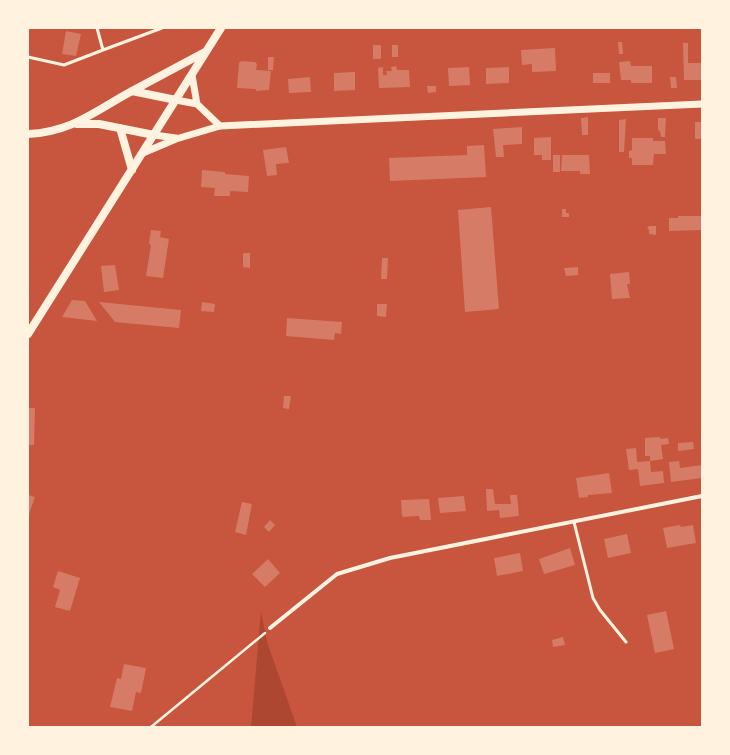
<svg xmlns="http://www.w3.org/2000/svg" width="730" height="755" font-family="'Public Sans',sans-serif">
<rect width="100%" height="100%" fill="#c8553d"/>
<path fill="#ae4732" d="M 261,611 L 267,642 L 297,727 L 251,727 Z"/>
<path fill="#d67c66" d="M 66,31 L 81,34 L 76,56 L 62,54 Z
M 618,42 L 622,42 L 623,54 L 619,54 Z
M 683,43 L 688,43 L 688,63 L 702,63 L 702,80 L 684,80 Z
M 373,45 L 381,45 L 381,59 L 373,59 Z
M 392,45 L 398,45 L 398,57 L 392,57 Z
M 555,48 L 556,71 L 532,72 L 532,64 L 522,65 L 521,50 Z
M 268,57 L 274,57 L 273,70 L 268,70 Z
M 241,61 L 255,62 L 257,64 L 256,70 L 271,71 L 269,90 L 256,91 L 256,89 L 237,88 L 239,63 Z
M 630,61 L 631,66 L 652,66 L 652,83 L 631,83 L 631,80 L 621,80 L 619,62 Z
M 396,66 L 397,70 L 409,70 L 410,87 L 379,88 L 378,68 L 383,67 L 383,75 L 387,75 L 386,71 L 392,71 L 391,67 Z
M 469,67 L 470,85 L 449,86 L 448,68 Z
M 509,67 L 509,83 L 486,84 L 486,68 Z
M 355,72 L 355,90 L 334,91 L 334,73 Z
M 593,73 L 610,73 L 610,83 L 593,83 Z
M 310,77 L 311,92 L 289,93 L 288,79 Z
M 670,77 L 676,77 L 677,88 L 671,88 Z
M 427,86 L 436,86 L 436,92 L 428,93 Z
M 588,117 L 588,135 L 582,135 L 581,118 Z
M 658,118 L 666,118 L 665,137 L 661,137 L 660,131 L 658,130 Z
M 626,119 L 624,152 L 619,152 L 619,120 Z
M 695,122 L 702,122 L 701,139 L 695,139 Z
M 522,127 L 522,144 L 503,145 L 504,157 L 496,157 L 493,129 Z
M 551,137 L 551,160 L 542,160 L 542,155 L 534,155 L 534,138 Z
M 632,138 L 653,138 L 653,141 L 665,141 L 666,154 L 654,154 L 653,165 L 632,165 L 632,158 L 629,158 L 629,151 L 632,150 Z
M 484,145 L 486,177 L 390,181 L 389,158 L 467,155 L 467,146 Z
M 286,147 L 289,163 L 276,164 L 277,175 L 267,176 L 263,150 Z
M 553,155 L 560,155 L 560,172 L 553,172 Z
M 562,155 L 589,155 L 590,174 L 580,174 L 580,171 L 561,171 Z
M 202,170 L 225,172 L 225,174 L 249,176 L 248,192 L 230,191 L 230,196 L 214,196 L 215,188 L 201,187 Z
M 491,207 L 499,309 L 465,312 L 458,210 Z
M 562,209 L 566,209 L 566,213 L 569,213 L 569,217 L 562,217 Z
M 678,216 L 702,216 L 702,230 L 669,231 L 669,218 L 678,218 Z
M 650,226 L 656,226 L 656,235 L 649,234 L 649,230 L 647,227 Z
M 151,230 L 161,231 L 160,237 L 169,239 L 163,278 L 146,276 L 151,245 L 149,244 Z
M 243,253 L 250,253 L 250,268 L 243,267 Z
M 382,258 L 388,258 L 387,279 L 381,279 Z
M 115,265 L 119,290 L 104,292 L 101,266 Z
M 578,267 L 578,275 L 566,276 L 564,268 Z
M 629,272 L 630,284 L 627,284 L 630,298 L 612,299 L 610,274 Z
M 72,300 L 85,301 L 97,321 L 62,317 Z
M 99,302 L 181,310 L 179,328 L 115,322 Z
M 202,302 L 215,304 L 214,312 L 201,311 Z
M 377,304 L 387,304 L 386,317 L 377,316 Z
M 287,318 L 342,322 L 341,334 L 335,333 L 334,340 L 286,336 Z
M 284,396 L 291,396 L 289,409 L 283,408 Z
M 28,408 L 35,408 L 34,445 L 28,445 Z
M 660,437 L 660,439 L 668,438 L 669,444 L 661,445 L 663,459 L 650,461 L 651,472 L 663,471 L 664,483 L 640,486 L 638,469 L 629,470 L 626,449 L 636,448 L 637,462 L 650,461 L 650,456 L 645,456 L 645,438 Z
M 693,442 L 694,449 L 678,451 L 678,443 Z
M 679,461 L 680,468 L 702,465 L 702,478 L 671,482 L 669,462 Z
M 609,473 L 612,493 L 588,495 L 588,497 L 579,498 L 576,478 Z
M 486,489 L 493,489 L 495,504 L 511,504 L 510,495 L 517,495 L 519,516 L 500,518 L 499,510 L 487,511 Z
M 28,495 L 35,497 L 28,517 Z
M 464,496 L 466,511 L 440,513 L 438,498 Z
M 429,499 L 431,520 L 420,520 L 419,516 L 402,517 L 401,500 Z
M 242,502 L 252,504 L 246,535 L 235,532 Z
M 270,520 L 275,525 L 269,532 L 264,527 Z
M 680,525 L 681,527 L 693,525 L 696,543 L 667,548 L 663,528 Z
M 627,534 L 631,553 L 608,558 L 604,539 Z
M 570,548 L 575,565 L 544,574 L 539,559 Z
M 520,553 L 523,571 L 497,576 L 494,558 Z
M 268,559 L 280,573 L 265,587 L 252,574 Z
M 58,571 L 80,578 L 70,611 L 55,607 L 60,590 L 53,587 Z
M 666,611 L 674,649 L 655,653 L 647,615 Z
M 563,637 L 565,645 L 553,647 L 552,640 Z
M 124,664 L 146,668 L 141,693 L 136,692 L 132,711 L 110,707 L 117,678 L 121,679 Z"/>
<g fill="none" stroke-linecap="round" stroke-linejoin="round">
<path stroke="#fff3e0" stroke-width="2.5" d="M 151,727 L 265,633"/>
<path stroke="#fff3e0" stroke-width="3" d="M 97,28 L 103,50 L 162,28
M 28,57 L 64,65 L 103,50
M 574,522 L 593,598 L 600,610 L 626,642"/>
<path stroke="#fff3e0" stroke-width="4" d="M 270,628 L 337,574 L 390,558 L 702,496"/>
<path stroke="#fff3e0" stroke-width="7" d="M 192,75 L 197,104
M 176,100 L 197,104 L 220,126
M 154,135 L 176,138
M 143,153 L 176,139 L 220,126 L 702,104"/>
<path stroke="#fff3e0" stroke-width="8" d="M 132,91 L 176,100
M 77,124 L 99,124 L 154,135
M 120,128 L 132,170
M 28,134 C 72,132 95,111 132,91 C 156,78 181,65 205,52
M 28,334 L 221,28"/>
</g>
<rect width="730" height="755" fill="none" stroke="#fff3e0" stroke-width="58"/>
</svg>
